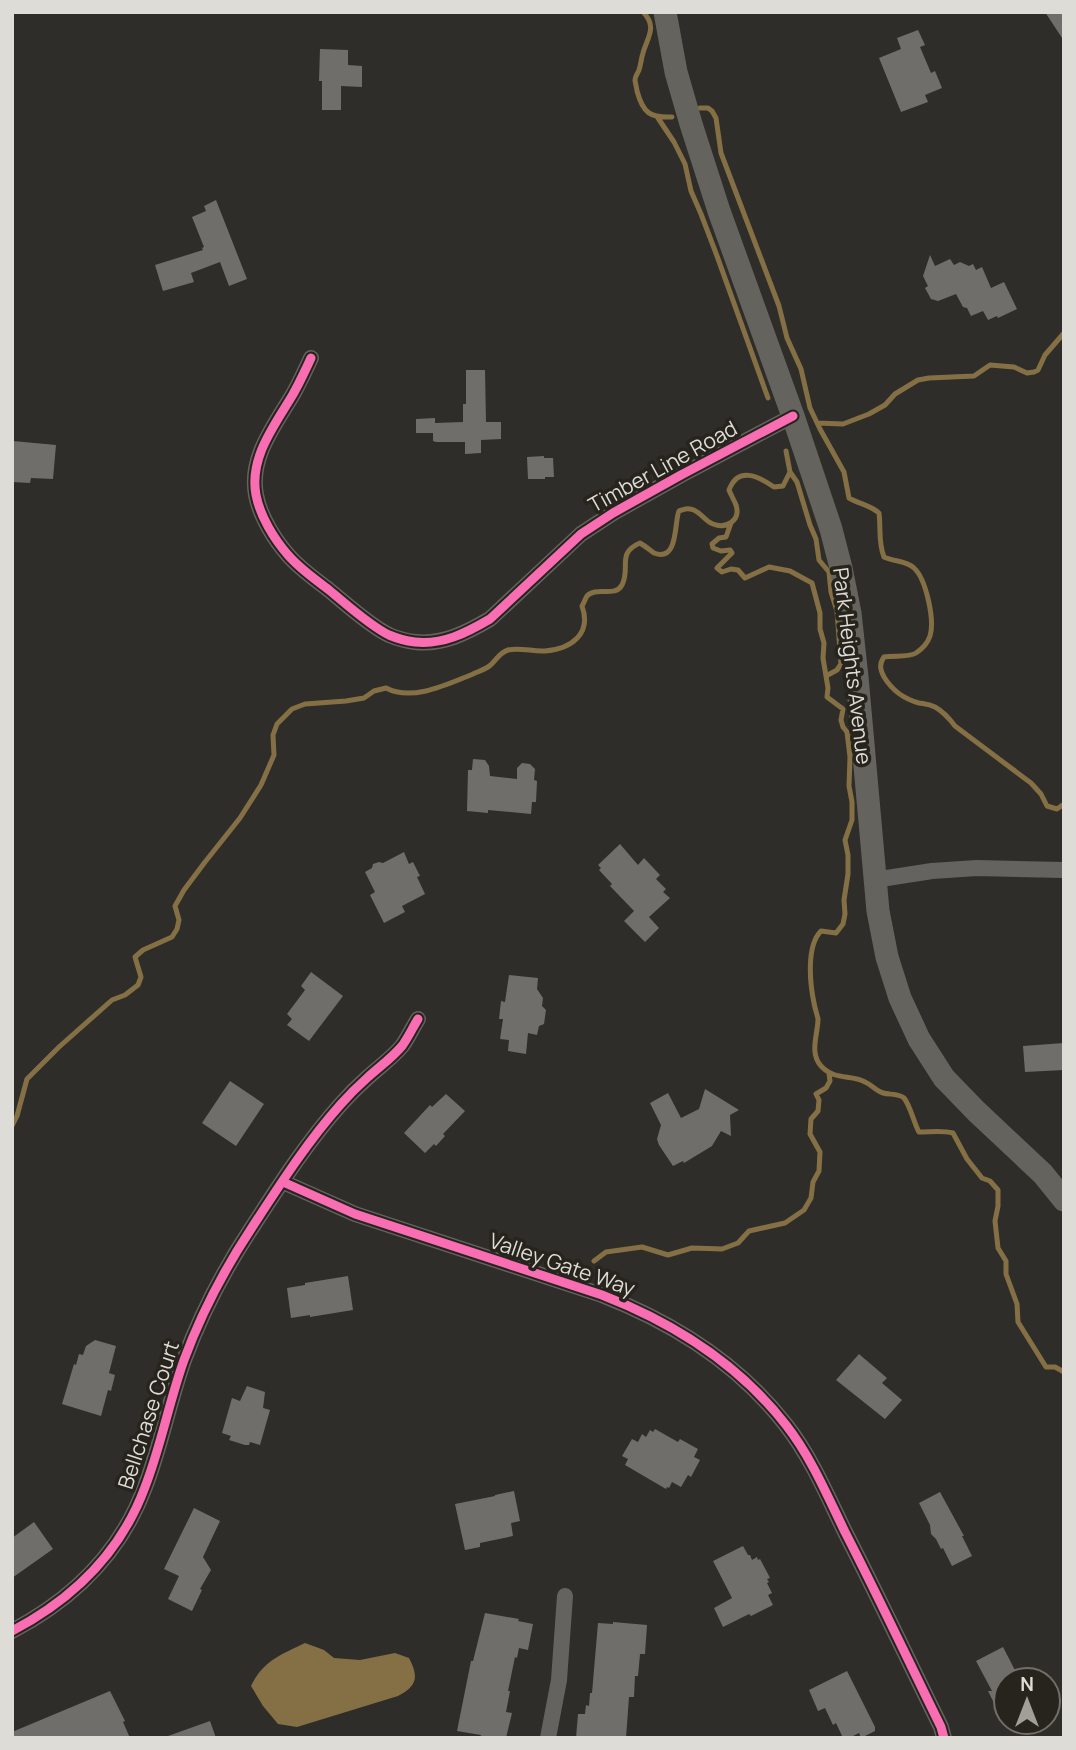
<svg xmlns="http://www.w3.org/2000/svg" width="1076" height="1750" font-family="Manrope,sans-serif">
<rect width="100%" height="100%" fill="#2f2d29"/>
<path fill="#847044" d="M 305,1643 L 324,1650 L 334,1658 L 360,1660 L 395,1653 L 409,1658 C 419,1677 417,1686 398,1696 L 297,1727 L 278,1724 L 263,1706 L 251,1686 C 263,1661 280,1655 305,1643 Z"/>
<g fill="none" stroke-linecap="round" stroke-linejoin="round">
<path stroke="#847044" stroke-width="5" d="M 643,12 C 658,27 647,38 643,53 C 641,59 641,64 639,70 C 638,73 635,76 635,80 C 635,82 637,89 637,91 C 643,113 650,118 672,117
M 700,108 L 708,108 L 712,111 L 716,118 L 721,153 L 779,306 L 787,338 L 801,369 L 810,408 L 820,429 L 844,472 L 849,498 C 859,504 870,505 879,513 C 881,529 878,542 884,557 C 894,562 905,560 914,568 C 926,579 935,620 930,636 C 928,642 922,649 916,653 C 908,658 894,655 884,657 C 879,664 880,669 884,677 C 892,690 904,699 919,703 C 925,704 929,704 935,707 C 944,712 949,718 955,726 L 1031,783 L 1041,794 L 1047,806 L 1057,809 L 1064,804
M 658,118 L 674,142 L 685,164 L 691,191 L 701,214 L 717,256 L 768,398
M 817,423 L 843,424 L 869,414 L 885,405 L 895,394 L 918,380 L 929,378 L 974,376 L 990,365 L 1014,367 L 1027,373 L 1034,372 L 1038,370 L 1045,355 L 1064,333
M 786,451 L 790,472 L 797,482 L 810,525 L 816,539 L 819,560 L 829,572 L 831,592 L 837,611 L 841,664 L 837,670 L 826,676
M 731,523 L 726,537 L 719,538 L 712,544 L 713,548 L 721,551 L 730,550 L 732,553 L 717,568 L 722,572 L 731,569 L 738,570 L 745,578 L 769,567 L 790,571 L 812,583 L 820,613 L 820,629 L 824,643 L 823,658 L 828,688 L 827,697 L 843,709 L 841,720 L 843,727 L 847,732 L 850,757 L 849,786 L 852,802 L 852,820 L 845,840 L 848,855 L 848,874 L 844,900 L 845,914 L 843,924 L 836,933 L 821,931 C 806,946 810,984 814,1003 C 815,1009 817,1014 818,1019 C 818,1034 809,1053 821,1066 C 835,1081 851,1074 865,1082 C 872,1085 876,1091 883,1093 C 890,1095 898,1093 904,1098 C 910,1105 914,1123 919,1132 C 931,1132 942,1130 953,1133 L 967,1159 L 982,1178 L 990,1181 L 998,1190 L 998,1206 L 995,1221 L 998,1248 L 1006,1261 L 1006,1274 L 1017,1304 L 1018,1322 L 1046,1367 L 1055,1367 L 1064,1372
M 12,1126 L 17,1116 L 27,1079 L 59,1047 L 112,1000 L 125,995 L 138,985 L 141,977 L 135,957 L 143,950 L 172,937 L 177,929 L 179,920 L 175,906 L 184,890 L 205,862 L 240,818 L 261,785 L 274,755 L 273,735 L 277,724 L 292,709 L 305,704 L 346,701 L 364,698 L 374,691 L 386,688 C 412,702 448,684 473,674 C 477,672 483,670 488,667 C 495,663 498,653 508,650 C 520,647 533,652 545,651 C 571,649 592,634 582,606 C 583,605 586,597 587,596 C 596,586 615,598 622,585 C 631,568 616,553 640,543 C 645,546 650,550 654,553 C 679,563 674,521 679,511 C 683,510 686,508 690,509 C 700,510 704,521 713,524 C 726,529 741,521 736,505 C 734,500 731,495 729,490 C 738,466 758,476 774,487 L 783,486 L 790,472
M 594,1261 L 606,1252 L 642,1247 L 668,1255 L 692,1248 L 722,1249 L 738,1243 L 749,1231 L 785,1223 L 804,1210 L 811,1198 L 813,1182 L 819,1171 L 820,1152 L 810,1134 L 811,1119 L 818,1111 L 819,1100 L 816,1094 L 826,1088 L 830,1081 L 829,1073"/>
</g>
<path fill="#706e6b" d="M 1045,12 L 1064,12 L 1064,41 Z
M 918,30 L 925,45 L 920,47 L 931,73 L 935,71 L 942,88 L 925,95 L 928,102 L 901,112 L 879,58 L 901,49 L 897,38 Z
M 320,49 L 348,50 L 348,65 L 362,66 L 362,87 L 341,86 L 341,110 L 322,110 L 322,81 L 319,81 Z
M 216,200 L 247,279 L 229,286 L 220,262 L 191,273 L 194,282 L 163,291 L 155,265 L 203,250 L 202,248 L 204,247 L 192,217 L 206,211 L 204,206 Z
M 930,255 L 935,266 L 950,259 L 954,265 L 960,262 L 969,266 L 973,264 L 976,270 L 982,267 L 991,288 L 1004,282 L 1017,309 L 998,318 L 997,316 L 988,320 L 983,311 L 971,316 L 967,308 L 963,307 L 956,294 L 938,301 L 931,299 L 925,288 L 928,286 L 923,276 Z
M 466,370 L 485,370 L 486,422 L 501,422 L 501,439 L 481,440 L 481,453 L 465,454 L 465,442 L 436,442 L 433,441 L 433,433 L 416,433 L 416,419 L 435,418 L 435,423 L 463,422 L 463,404 L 466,404 Z
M 13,441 L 56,445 L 53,479 L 31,478 L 30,483 L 12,482 Z
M 544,456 L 544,458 L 553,458 L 554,477 L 545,477 L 545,479 L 528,479 L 527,457 Z
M 473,759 L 485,760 L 489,766 L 490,776 L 517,779 L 517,768 L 522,763 L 530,764 L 535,769 L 534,780 L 537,781 L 536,802 L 532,802 L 531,814 L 488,810 L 488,813 L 467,811 L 468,770 L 472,770 Z
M 620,844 L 638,865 L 644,858 L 660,875 L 656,879 L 666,889 L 663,892 L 670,898 L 649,917 L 659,928 L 645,942 L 624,921 L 634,911 L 610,886 L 612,884 L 599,870 L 601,868 L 598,865 Z
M 404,852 L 409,864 L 413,862 L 420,876 L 417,877 L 425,894 L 402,906 L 405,912 L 384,923 L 370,895 L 375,892 L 365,872 L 372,868 L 373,864 L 379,862 L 383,863 Z
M 311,972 L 343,996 L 309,1041 L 287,1025 L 292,1019 L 287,1014 L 305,990 L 301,986 Z
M 509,975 L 538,978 L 537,989 L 543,998 L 542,1006 L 546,1010 L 544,1024 L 539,1026 L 537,1035 L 528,1033 L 526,1054 L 508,1051 L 509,1040 L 500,1039 L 503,1019 L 499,1019 L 501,1001 L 505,1002 Z
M 1064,1043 L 1064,1070 L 1025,1072 L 1023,1046 Z
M 230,1081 L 264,1104 L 236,1146 L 202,1123 Z
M 705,1089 L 739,1110 L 730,1115 L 731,1136 L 721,1131 L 712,1146 L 684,1163 L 683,1161 L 673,1166 L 659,1145 L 657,1139 L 661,1125 L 650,1103 L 668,1093 L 681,1118 L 699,1109 Z
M 446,1094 L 465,1111 L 443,1134 L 445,1136 L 436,1146 L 434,1144 L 425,1153 L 404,1133 L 430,1105 L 432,1107 Z
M 348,1276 L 353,1310 L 310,1317 L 310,1315 L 291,1318 L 287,1288 L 305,1285 L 305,1283 Z
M 95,1340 L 116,1346 L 109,1373 L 115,1375 L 111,1391 L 108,1390 L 101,1416 L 62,1404 L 74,1364 L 76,1365 L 79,1354 L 83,1355 L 86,1346 Z
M 859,1354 L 887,1378 L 882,1383 L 902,1400 L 885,1419 L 836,1380 Z
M 247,1386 L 265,1392 L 263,1408 L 270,1410 L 260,1445 L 250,1442 L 249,1445 L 245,1445 L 229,1440 L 231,1436 L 222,1433 L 232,1398 L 240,1401 Z
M 655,1429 L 678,1442 L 680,1439 L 698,1449 L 694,1457 L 700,1460 L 691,1477 L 688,1475 L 681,1487 L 672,1482 L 669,1488 L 667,1487 L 666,1489 L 625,1465 L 628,1459 L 622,1456 L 632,1439 L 638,1442 L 642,1434 L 646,1437 L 650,1430 L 653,1432 Z
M 514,1491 L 520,1521 L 511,1523 L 513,1536 L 480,1543 L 480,1547 L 465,1550 L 455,1504 L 495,1496 L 495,1495 Z
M 940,1492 L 964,1536 L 962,1536 L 972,1556 L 952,1566 L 943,1548 L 941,1549 L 936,1539 L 931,1534 L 930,1525 L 919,1503 Z
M 194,1508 L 220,1521 L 203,1557 L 211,1570 L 200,1589 L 202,1590 L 192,1611 L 168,1599 L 179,1576 L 164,1569 Z
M 34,1522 L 53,1549 L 12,1578 L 12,1538 Z
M 743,1546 L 748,1555 L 750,1555 L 752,1560 L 757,1557 L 758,1560 L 760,1559 L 767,1572 L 770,1578 L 767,1579 L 769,1582 L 767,1583 L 772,1593 L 768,1595 L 773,1605 L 751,1616 L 749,1614 L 723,1627 L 714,1608 L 732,1598 L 713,1561 Z
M 485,1613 L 519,1619 L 518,1621 L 533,1624 L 528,1650 L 519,1648 L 517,1658 L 515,1657 L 508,1691 L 510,1691 L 506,1712 L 512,1713 L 506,1738 L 480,1738 L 481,1735 L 457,1731 L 471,1661 L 473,1661 Z
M 613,1622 L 647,1625 L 645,1654 L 640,1654 L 638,1676 L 635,1676 L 634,1697 L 629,1697 L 626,1738 L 576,1738 L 578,1714 L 585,1714 L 586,1705 L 589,1706 L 590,1693 L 592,1693 L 598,1623 L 613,1624 Z
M 1003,1647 L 1020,1680 L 1006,1680 L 1006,1727 L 988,1691 L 992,1691 L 976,1661 Z
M 847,1671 L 875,1727 L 875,1731 L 861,1738 L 859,1733 L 849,1738 L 843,1738 L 836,1723 L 833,1725 L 825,1708 L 818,1711 L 809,1690 Z
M 110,1691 L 125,1721 L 123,1722 L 130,1738 L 12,1738 L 12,1732 Z
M 210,1721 L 216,1738 L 168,1738 L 168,1736 Z"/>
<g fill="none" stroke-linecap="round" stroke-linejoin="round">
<path stroke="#656360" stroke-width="16" d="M 311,358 C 305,371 299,384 292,396 C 274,426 249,458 256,495 C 260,516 274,539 288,555 C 300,569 315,579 329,590 C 345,603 370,626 389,635 C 396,638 407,641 415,642 C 443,645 466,633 490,619 L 581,534 L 613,513 L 681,475 L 793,416
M 874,880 L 932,871 L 977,868 L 1064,870
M 283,1182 L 355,1214 L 602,1295 C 674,1323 738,1363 786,1425 C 811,1457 827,1495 845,1532 C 878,1596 909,1662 941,1727 L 944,1738
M 12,1631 C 73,1599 121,1552 145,1487 C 161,1446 169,1402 184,1360 C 201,1314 224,1270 251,1229 C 279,1186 307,1142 341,1104 C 349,1095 358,1086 367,1078 C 379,1067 392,1058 402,1046 C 408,1038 413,1027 418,1019
M 548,1738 L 559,1680 L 565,1596"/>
<path stroke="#65635d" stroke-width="23" d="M 665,12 L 676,72 L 691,124 L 719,211 L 793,416 L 831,529 L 841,568 L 850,613 L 857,677 L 878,911 L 887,957 L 900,998 L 919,1039 L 944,1078 L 976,1111 L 1043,1174 L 1064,1200"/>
<defs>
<path id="cycleway" d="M 311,358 C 305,371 299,384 292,396 C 274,426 249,458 256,495 C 260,516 274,539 288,555 C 300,569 315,579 329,590 C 345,603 370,626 389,635 C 396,638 407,641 415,642 C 443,645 466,633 490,619 L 581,534 L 613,513 L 681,475 L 793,416
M 283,1182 L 355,1214 L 602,1295 C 674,1323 738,1363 786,1425 C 811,1457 827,1495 845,1532 C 878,1596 909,1662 941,1727 L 944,1738
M 12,1631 C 73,1599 121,1552 145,1487 C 161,1446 169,1402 184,1360 C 201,1314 224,1270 251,1229 C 279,1186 307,1142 341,1104 C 349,1095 358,1086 367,1078 C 379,1067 392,1058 402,1046 C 408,1038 413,1027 418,1019"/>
</defs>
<use href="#cycleway" stroke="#27241d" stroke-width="13"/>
<use href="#cycleway" stroke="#f96db3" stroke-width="9"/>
</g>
<g text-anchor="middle" stroke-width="7" stroke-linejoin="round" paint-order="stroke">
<g font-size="21" fill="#dedcd7" stroke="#27241d">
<text transform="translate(663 467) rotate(-29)" y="7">Timber Line Road</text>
<text transform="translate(852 666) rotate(83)" y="7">Park Heights Avenue</text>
<text transform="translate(562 1265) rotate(19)" y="7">Valley Gate Way</text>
<text transform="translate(149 1415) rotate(-72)" y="7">Bellchase Court</text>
</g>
</g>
<rect width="1076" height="1750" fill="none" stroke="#dedcd7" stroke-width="28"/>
<g transform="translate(1027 1701)"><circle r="33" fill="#27241d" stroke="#706e67" stroke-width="2"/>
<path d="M0-5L12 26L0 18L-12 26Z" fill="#a19f9a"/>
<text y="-10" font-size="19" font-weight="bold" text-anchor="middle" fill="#dedcd7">N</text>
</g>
</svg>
